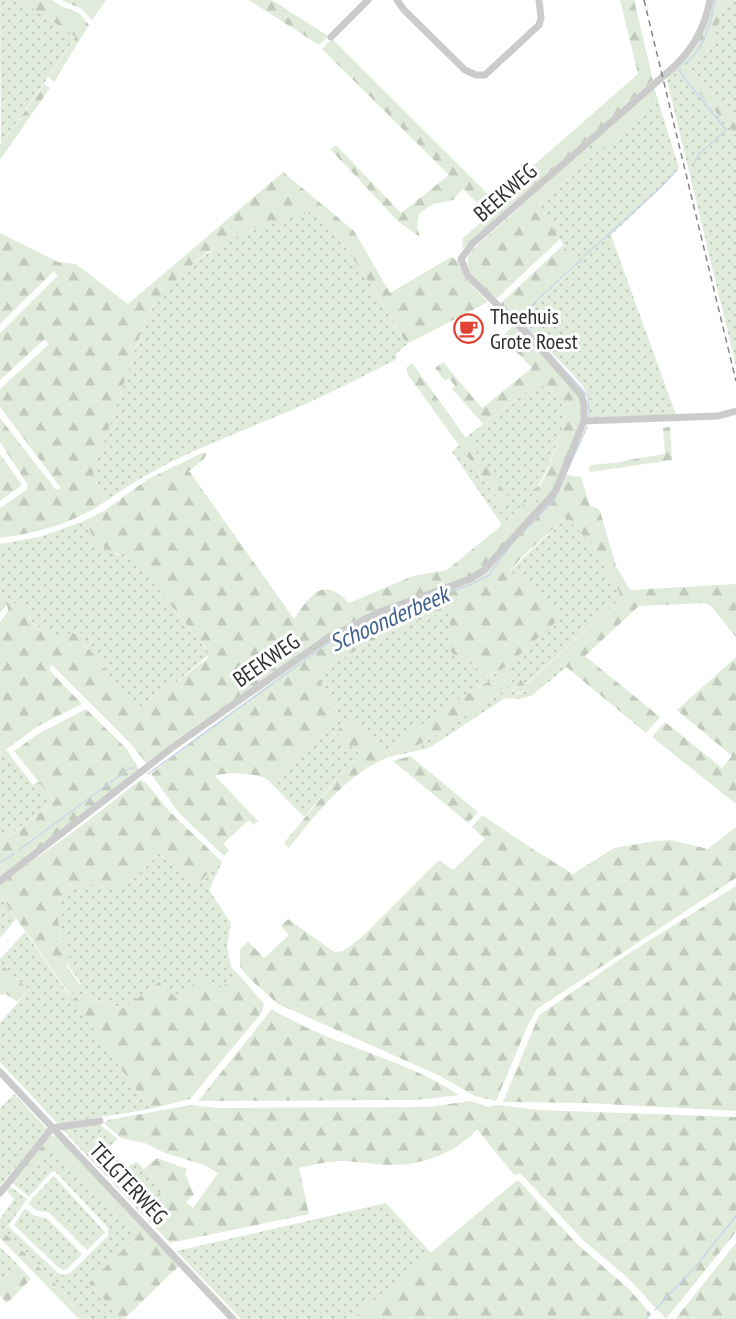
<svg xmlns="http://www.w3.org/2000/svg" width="736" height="1319" font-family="'PT Sans Narrow',sans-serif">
<defs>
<pattern id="grass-dots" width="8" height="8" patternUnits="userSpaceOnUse" patternTransform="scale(1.5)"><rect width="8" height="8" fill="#e1ebdb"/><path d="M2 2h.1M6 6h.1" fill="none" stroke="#c1cabc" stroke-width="1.8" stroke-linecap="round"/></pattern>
<pattern id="forest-firs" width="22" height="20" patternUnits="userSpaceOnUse" patternTransform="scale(1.5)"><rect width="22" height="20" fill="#e1ebdb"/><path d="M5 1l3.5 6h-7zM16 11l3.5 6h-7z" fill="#c1cabc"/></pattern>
</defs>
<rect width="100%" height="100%" fill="#fff"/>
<path fill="url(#grass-dots)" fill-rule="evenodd" d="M 0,0 L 20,0 L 76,37 L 1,145 Z
M 731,0 L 736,0 L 736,122 L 691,69 L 677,66 L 736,135 L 736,366 L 666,76 L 681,61 L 696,65 L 712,44 L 725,5 Z
M 654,87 L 679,168 L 661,188 L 611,235 L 676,415 L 589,417 C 589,409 589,401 587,393 C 581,378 532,335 518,321 L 576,266 L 539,205 L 594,155 L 587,147 L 592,143 L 653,101 L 647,94 Z
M 310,212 C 331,213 393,322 407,344 L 396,354 L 397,359 C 363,376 329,394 294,409 C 227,438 167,457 106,501 L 93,476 L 93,466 L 104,442 L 145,320 C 168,277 208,249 252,229 C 270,221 291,217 310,212 Z
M 537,384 C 548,387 563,401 565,413 C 567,422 544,481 537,487 L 542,505 C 531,516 515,513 502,525 L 452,452 L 459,445 L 501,503 L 508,498 L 465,438 Z
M 567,516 L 595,548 L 620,594 L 620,599 L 526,684 L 521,679 L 512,691 L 519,693 L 526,691 L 564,665 L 567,667 L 531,696 L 518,699 L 505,698 L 429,748 L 389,757 L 384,747 L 349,721 L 333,734 L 360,752 L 304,817 L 269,781 L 343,717 L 338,713 L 316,674 C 359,649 399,622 448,612 L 450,613 L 449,649 L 453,654 L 469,659 L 486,678 L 506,667 L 563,614 L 510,571 ZM 512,672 L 516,675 L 505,690 L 447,728 L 420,744 L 393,755 L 391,749 L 393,746 C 420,728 484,677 512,672 Z
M 81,522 C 92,526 90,531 94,541 L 107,546 L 117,555 L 129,552 L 210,654 L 169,688 L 159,691 L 135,711 L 90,650 L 82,643 L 49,635 L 31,621 L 27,605 L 8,604 L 0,591 L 0,544 L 39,537 Z
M 6,750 L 33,785 L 38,781 L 54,801 L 6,838 L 0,835 L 0,754 Z
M 159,853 L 196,887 L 220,860 L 222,862 L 209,890 L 231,923 L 227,946 L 231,967 L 239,975 L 220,988 L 203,976 L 176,1000 L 126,1007 L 111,1006 L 95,999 L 86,992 L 74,1000 L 150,1109 L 58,1124 L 0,1062 L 0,1023 L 29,990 L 0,963 L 0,959 L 25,932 L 69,995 L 81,983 L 66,963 L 70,954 C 55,926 45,885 92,885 C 102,885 115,890 124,885 C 136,879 150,862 159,853 Z
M 0,895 L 16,919 L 0,938 Z
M 14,1094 L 47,1129 L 0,1186 L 0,1108 Z
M 98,1123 L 118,1139 L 107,1149 L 123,1165 L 108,1178 L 62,1129 Z
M 51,1148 L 55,1148 L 141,1233 L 89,1283 L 117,1313 L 112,1319 L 85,1319 L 68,1300 L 69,1298 L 0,1228 L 0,1219 L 14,1199 L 6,1190 L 10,1186 L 27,1199 L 8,1226 L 58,1273 L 64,1275 L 70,1273 L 108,1236 L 108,1228 L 55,1171 L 51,1172 L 29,1197 L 17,1187 Z
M 137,1162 L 164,1190 L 135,1207 L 112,1182 L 130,1165 Z
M 54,1176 L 105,1232 L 87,1250 L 49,1212 L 37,1211 L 28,1203 Z
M 386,1203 L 431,1253 L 352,1319 L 241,1319 L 176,1251 Z
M 25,1208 L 35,1216 L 47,1218 L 82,1254 L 67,1269 L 63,1270 L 59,1268 L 14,1225 Z
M 0,1247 L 17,1264 L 0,1282 Z"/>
<path fill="url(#forest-firs)" d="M 20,0 L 52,0 L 61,6 L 79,13 L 89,25 L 54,82 L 49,77 L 76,37 Z
M 61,0 L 106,0 L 92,20 L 82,9 Z
M 249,0 L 272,0 L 328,36 L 319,45 Z
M 620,0 L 634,0 L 653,80 L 462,249 L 463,238 L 489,215 L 463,189 L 453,200 L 433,204 L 419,214 L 417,228 L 420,237 L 399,222 L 330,149 L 336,145 L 401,213 L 449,175 L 322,49 L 332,39 L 494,200 L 638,74 Z
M 713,0 L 731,0 L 725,5 L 712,44 L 696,65 L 681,61 Z
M 676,66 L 691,69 L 736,122 L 736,135 Z
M 44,84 L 50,88 L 0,160 L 0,144 L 2,144 Z
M 647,94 L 654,102 L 600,150 L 592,143 Z
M 587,147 L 594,155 L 539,205 L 560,239 L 495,300 C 484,288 460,270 470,252 Z
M 283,172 L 354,231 L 390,293 L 451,257 L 458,261 L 466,279 L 488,302 L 407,344 C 393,322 331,213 310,212 L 252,229 L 206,253 L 180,275 L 152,307 L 145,320 L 104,442 L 93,466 L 93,476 L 106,501 C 75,523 38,533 0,538 L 0,508 L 26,490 L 28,485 L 0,442 L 0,418 L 56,490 L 61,488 L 0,407 L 0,389 L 49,344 L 45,339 L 0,380 L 0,333 L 58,275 L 53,272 L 0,324 L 0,233 L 58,262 L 76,264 L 128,304 Z
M 562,246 L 564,246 L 576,265 L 518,321 L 500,304 Z
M 513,326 C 530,342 576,380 581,402 C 583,410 581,418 579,426 L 553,491 L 542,505 L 529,492 C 535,489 540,486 543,480 C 548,472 567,420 565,413 C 563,401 548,387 537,384 L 483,424 L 452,389 L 455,386 L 449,378 L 445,381 L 435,368 L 443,362 L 482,408 L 532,368 L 502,337 Z
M 412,363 L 509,498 L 501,503 L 408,375 L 407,367 Z
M 670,427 L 672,460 L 590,472 L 589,468 L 591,465 L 622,462 L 623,461 L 665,454 L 663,428 Z
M 204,452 L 206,454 L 204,459 L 189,471 L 294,619 C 311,595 322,575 349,603 L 413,576 L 447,570 L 502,525 L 524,503 L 529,503 L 538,509 L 483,569 L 470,577 L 379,610 L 342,626 L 148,765 L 130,743 L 52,665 L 49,670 L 82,704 L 38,726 L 0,754 L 0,622 L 8,611 L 7,604 L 0,613 L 0,591 L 8,603 C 16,603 28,603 33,610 L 29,617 L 31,621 L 49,635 L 82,633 L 84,637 L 82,644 L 90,650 L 135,711 L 159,691 L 169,688 L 208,658 L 209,652 L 129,553 C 118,558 104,547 94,541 C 90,531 92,526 81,522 L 104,511 L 148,479 Z
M 0,454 L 22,485 L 0,501 Z
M 566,475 L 581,477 L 590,506 L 597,508 L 600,511 L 616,566 L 630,590 L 736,584 L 736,637 L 710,605 L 704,603 L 639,606 L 586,655 L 585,656 L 660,717 L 646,733 L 564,665 C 549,676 532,695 512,692 L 521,679 L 527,684 L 620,599 L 620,594 L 595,548 L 566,517 L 522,557 L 510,571 L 564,614 L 506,667 L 485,678 L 469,659 L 453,654 L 449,649 L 450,614 L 448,612 C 399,622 359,649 316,674 L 338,713 L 343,717 L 269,781 C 261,773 225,771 215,776 L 258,821 L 254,825 L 249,820 L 223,844 L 229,850 L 224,856 L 179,813 L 151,774 L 193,740 L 330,640 L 366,621 L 471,581 L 557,492 Z
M 736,657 L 736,804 L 652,737 L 665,722 L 722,768 L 732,756 L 677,710 Z
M 512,672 L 516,675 L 505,690 L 447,728 L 420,744 L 393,755 L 391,749 L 393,746 C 420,727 483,678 512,672 Z
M 86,709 L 127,749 L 140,771 L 0,877 L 0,835 L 7,838 L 54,801 L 14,751 L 38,734 Z
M 349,721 L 384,747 L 389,757 C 347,773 316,814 289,848 L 284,843 L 359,752 L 333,734 Z
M 410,756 L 478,812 L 468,823 L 393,761 Z
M 140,780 L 147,784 L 169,811 L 220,860 L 196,887 L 159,853 C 151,861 130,885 120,887 C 111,889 101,885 92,885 C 45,885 55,926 70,954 L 66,965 L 81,986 L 80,990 L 70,995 L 0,895 L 0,884 L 81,826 Z
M 482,815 L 531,848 L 573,874 L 614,848 L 655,841 L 671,840 L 708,849 L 736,827 L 736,878 L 537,1009 L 527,1027 L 496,1101 L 475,1096 L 438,1075 L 278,1004 L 249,978 L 240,966 L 240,949 L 248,941 L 264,958 L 289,935 L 281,926 L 288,919 L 334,952 L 343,951 L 362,937 L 439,860 L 453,870 L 485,839 L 472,827 Z
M 736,886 L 736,1111 L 586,1103 L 503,1102 L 539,1015 L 628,954 Z
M 0,963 L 29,990 L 17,1002 L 6,994 L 0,995 Z
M 203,975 L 220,988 L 239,975 L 264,1004 L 262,1012 L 190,1099 L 150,1109 L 73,1000 L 86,992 C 96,1002 111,1007 126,1007 L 159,982 L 177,999 Z
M 272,1009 C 331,1046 402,1057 459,1095 L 415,1100 L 198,1101 Z
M 471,1101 L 488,1107 L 498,1105 L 538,1110 L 736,1117 L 736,1232 L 666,1319 L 627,1277 L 585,1242 L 520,1173 L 514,1175 L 477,1129 C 458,1152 423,1165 393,1165 C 376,1165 358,1161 341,1161 C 327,1161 313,1165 299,1168 L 309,1214 L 170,1243 L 135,1207 L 164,1190 L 144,1169 L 157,1158 L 187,1169 L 185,1174 L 194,1194 L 186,1202 L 193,1208 L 218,1173 L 204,1165 L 165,1153 L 145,1143 L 121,1138 L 104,1123 L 108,1120 L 191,1105 L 218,1108 L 428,1107 Z
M 51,1135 L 57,1137 L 179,1266 L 124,1319 L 112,1319 L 117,1313 L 89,1283 L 140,1233 L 55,1148 L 51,1148 L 17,1187 L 12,1183 Z
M 516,1181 L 519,1181 L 578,1245 L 628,1288 L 651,1314 L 646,1319 L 352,1319 Z
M 0,1228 L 69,1298 L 68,1301 L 85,1319 L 79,1319 L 0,1238 Z
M 736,1243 L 736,1319 L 675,1319 L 677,1317 Z
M 17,1264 L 31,1279 L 7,1303 L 0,1296 L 0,1282 Z"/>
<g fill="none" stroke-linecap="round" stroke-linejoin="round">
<path stroke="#c8d7ea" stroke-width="1.5" d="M 685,64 C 704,49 711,23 715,0
M 681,68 L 679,71 L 726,130 L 699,154 L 694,163
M 584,256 L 660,188 L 677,170
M 532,334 L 519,320 L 521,315 L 582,259
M 539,342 L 588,396 L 589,417
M 522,533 L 554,500 L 587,427
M 148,774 L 331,641 L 366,623 L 425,600 L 472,584 L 488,576 L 509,548
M 19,850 L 130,768 L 134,768
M 0,863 L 15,853
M 655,1310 L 695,1267 L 736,1216
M 646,1319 L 650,1315"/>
<path stroke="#cbcbcb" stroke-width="7" d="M 397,0 L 404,10 L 465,70 L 476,75 L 485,75 L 539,25 L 541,18 L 539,0
M 331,37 L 368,0
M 584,421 L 718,416 L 736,411
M 0,881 L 173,747 L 329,637 L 380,612 L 470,579 L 484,570 L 555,492 L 584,421 L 584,405 L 582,396 L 534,341 L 468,276 L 461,259 L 472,244 L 676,65 C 695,45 705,26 710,0
M 0,1072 L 233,1319
M 0,1193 L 52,1128 L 100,1121"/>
<path stroke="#838383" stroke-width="1.5" stroke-dasharray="6 4.5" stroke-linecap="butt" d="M 644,0 L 736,381"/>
</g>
<defs>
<symbol id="cafe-ring" viewBox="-11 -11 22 22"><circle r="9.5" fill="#fff" stroke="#e14233" stroke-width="1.5"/><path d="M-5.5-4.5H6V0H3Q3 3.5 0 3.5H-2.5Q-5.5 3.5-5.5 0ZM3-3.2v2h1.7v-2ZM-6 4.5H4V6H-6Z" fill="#e14233"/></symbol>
</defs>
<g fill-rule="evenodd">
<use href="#cafe-ring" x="452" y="312" width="33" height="33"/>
</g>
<g text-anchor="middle" stroke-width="6" stroke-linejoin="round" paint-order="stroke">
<g font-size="22" fill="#2e2e2e" stroke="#fff">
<text transform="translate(505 192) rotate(-41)" y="8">BEEKWEG</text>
<text transform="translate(266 660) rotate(-35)" y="8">BEEKWEG</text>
<text transform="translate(129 1183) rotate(47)" y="8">TELGTERWEG</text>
</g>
<g font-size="22" fill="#2e2e2e" stroke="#fff" text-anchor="start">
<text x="490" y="324">Theehuis<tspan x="490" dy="25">Grote Roest</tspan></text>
</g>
<g font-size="24" font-style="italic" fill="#3e628d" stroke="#fff">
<text transform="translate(389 619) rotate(-24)" y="8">Schoonderbeek</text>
</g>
</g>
</svg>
